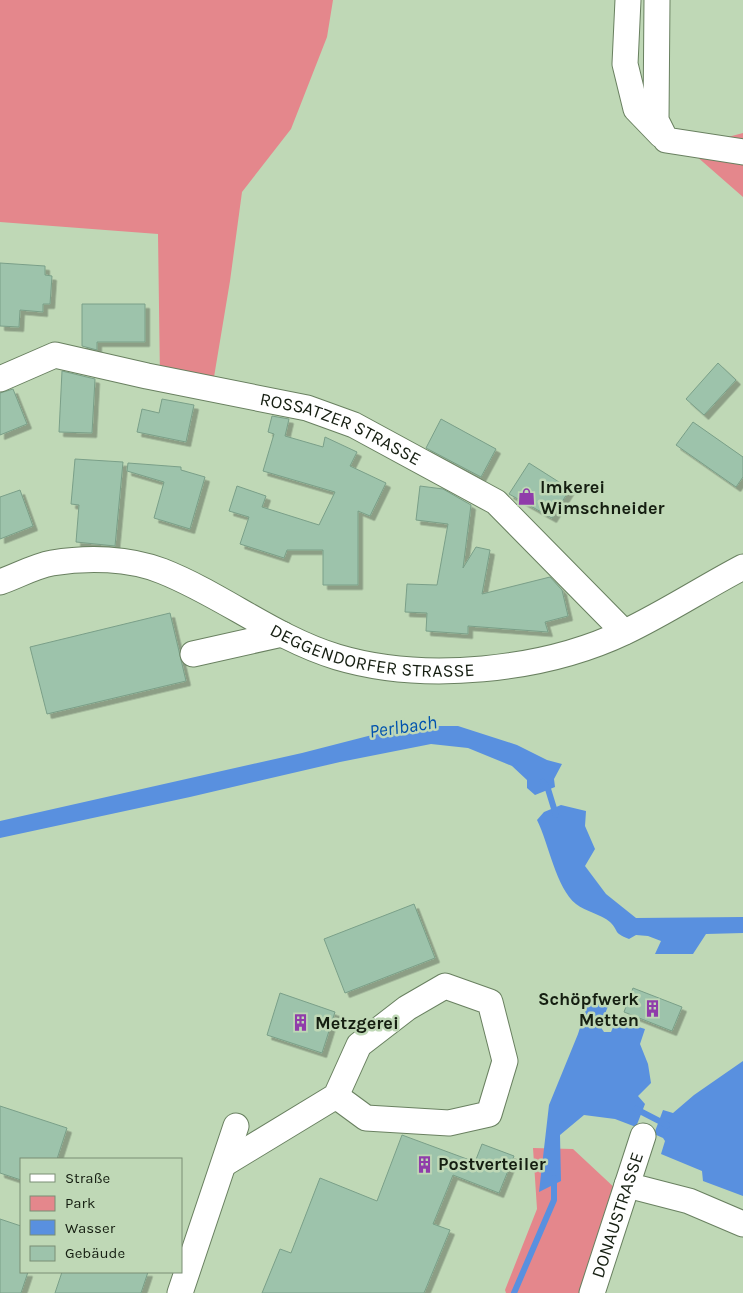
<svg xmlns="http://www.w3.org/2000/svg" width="743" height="1293" font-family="Karla,sans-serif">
<defs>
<filter id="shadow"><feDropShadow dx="4.5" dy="4.5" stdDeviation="0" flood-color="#0004"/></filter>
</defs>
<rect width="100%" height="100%" fill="#bfd8b6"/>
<path fill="#e4878c" d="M 0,0 L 333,0 L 327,37 L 291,129 L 242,192 L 230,281 L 212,389 L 160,379 L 158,234 L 0,222 Z
M 743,133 L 743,197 L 687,148 Z
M 533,1148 L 573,1149 L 617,1190 L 584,1293 L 506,1293 L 505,1290 L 537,1209 Z"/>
<path fill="#5990df" d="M 407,726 L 458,726 L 517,745 L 547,760 L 562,764 L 554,779 L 555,787 L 535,795 L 527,788 L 527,780 L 512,766 L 468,748 L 431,744 L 340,762 L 190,797 L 0,838 L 0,821 L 302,753 Z
M 561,805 L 586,811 L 585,826 L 595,849 L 585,866 L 606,894 L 636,918 L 743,917 L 743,933 L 706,934 L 693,954 L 655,954 L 661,941 L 648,936 L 636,935 L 629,939 C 612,932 620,932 610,922 C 601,914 586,912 576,904 C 556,888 549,844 537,820 L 544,812 Z
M 595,994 L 611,999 L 600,1026 L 604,1032 L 611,1032 L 616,1020 L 645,1029 L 640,1044 L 648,1064 L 651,1083 L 638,1096 L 645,1104 L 636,1127 L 615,1119 L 584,1115 L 560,1135 L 561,1181 L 539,1192 L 549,1105 L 578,1034 L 587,1006 L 590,1007 Z
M 743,1061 L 743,1196 L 703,1181 L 702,1171 L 661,1154 L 665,1141 L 663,1138 L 654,1134 L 663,1110 L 673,1113 L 694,1095 Z"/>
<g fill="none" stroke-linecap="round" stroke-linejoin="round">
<path stroke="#5990df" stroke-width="6" d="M 543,782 L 548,789 L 556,815
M 636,1109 L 667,1125
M 514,1293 L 554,1200 L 554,1178"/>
</g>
<path fill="#9dc3ab" stroke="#7a9f88" filter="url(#shadow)" d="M 0,263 L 45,266 L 45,275 L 52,276 L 50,304 L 43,304 L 43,312 L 20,310 L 19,327 L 0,326 Z
M 82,304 L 145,304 L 145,342 L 97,342 L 97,350 L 82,346 Z
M 718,363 L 736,380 L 704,415 L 686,399 Z
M 62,371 L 95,379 L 92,433 L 59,432 Z
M 13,389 L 27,424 L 0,435 L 0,393 Z
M 162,399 L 194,405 L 186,442 L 137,432 L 142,409 L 159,413 Z
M 272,416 L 289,419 L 285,436 L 323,447 L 325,437 L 357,452 L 350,466 L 386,483 L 370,516 L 358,511 L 358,585 L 323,585 L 323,550 L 287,550 L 284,558 L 240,544 L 249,517 L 229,511 L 237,486 L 266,496 L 262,507 L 319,525 L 335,492 L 263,471 L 274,434 L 268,432 Z
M 441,419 L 496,449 L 481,477 L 426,448 Z
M 693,422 L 743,457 L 743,477 L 736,487 L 676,445 Z
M 75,459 L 123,462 L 115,546 L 76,542 L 79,505 L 71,504 Z
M 128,463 L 181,467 L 181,470 L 205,477 L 190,529 L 154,518 L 164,482 L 127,471 Z
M 529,463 L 570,489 L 552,518 L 509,494 Z
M 420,486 L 443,489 L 471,505 L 463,568 L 476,547 L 490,550 L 482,594 L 550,577 L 562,590 L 568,616 L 545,622 L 548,632 L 468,626 L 468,634 L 426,631 L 427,613 L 405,612 L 407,584 L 437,585 L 448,524 L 416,520 Z
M 20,490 L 33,526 L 0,539 L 0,497 Z
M 170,613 L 186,681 L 47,714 L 30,647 Z
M 414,904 L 435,958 L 345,993 L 324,939 Z
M 633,988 L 682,1007 L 672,1031 L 624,1012 Z
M 280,993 L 335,1012 L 322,1053 L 267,1035 Z
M 0,1106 L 67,1128 L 57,1159 L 21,1159 L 21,1180 L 0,1173 Z
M 402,1135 L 475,1162 L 482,1144 L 514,1156 L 499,1193 L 453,1175 L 433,1224 L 450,1230 L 424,1293 L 262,1293 L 280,1249 L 291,1253 L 320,1178 L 377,1201 Z
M 0,1219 L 21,1226 L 21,1272 L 28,1272 L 21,1293 L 0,1293 Z
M 62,1272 L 148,1272 L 141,1293 L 55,1293 Z"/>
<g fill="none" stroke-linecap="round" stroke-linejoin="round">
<defs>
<g id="minor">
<path d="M 628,0 L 625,64 L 636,109 L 661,135"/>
<path d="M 657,0 L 656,120 L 666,140 L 743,152"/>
<path id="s1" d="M 0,379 L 55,355 L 147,376 L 307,408 L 354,425 L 496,502 L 624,632"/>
<path id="s2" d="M 0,582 C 17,576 35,566 52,563 C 88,557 129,558 162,571 C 223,595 274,638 337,657 C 424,683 543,671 625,632 C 665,613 703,588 743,567"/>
<path d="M 193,654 L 282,634"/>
<path d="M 224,1164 L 336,1096 L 359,1045 L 407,1008 L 445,986 L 490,1002 L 505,1061 L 489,1114 L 449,1123 L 366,1118 L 336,1096"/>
<path d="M 627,1185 L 689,1201 L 743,1224"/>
<path d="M 180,1293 L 236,1126"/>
<path id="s3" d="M 592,1293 L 643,1136"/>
</g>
</defs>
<use href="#minor" stroke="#698060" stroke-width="27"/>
<use href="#minor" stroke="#fff" stroke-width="25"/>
</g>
<defs>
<symbol id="shop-bare" viewBox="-9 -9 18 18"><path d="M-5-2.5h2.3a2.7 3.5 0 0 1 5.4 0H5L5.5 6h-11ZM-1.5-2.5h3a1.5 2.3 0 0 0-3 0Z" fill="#903caa" stroke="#bfd8b6" stroke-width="2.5" paint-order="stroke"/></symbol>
<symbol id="building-bare" viewBox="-9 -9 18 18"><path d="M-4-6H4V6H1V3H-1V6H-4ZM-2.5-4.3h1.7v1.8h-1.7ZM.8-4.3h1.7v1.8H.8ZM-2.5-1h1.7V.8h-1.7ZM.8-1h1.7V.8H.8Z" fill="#903caa" stroke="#bfd8b6" stroke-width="2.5" paint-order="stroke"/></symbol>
</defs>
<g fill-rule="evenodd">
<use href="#shop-bare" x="514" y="484" width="25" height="25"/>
<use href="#building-bare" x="640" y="996" width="25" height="25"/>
<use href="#building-bare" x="288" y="1010" width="25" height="25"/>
<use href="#building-bare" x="412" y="1152" width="25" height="25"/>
</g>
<g text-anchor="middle" stroke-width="5" stroke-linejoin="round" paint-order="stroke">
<g font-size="18" fill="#151e11" stroke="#bfd8b6">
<text dy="6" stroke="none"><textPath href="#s1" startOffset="356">ROSSATZER STRASSE</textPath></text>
<text dy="6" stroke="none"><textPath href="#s2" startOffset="396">DEGGENDORFER STRASSE</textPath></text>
<text dy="6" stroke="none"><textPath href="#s3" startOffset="82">DONAUSTRASSE</textPath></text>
</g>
<g font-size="18" font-weight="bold" fill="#151e11" stroke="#bfd8b6" text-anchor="start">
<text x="540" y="493">Imkerei<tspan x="540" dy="21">Wimschneider</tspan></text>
<text x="639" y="1005" text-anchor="end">Schöpfwerk<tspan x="639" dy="21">Metten</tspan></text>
<text x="315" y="1029">Metzgerei</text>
<text x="438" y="1170">Postverteiler</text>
</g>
<g font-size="19" font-style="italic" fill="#0052ae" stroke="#bfd8b6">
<text transform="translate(403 726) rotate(-8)" y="7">Perlbach</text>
</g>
</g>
<rect x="20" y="1158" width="162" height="115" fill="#bfd8b6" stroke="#7b8e74"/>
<rect x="30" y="1174" width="25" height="8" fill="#ffffff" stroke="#7b8e74"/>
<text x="65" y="1183" font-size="15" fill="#151e11">Straße</text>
<rect x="30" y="1196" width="25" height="15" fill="#e4878c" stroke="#7b8e74"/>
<text x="65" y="1208" font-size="15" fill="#151e11">Park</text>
<rect x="30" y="1220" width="25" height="15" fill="#5990df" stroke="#7b8e74"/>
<text x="65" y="1233" font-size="15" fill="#151e11">Wasser</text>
<rect x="30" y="1246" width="25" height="15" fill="#9dc3ab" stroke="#7b8e74"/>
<text x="65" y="1258" font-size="15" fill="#151e11">Gebäude</text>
</svg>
